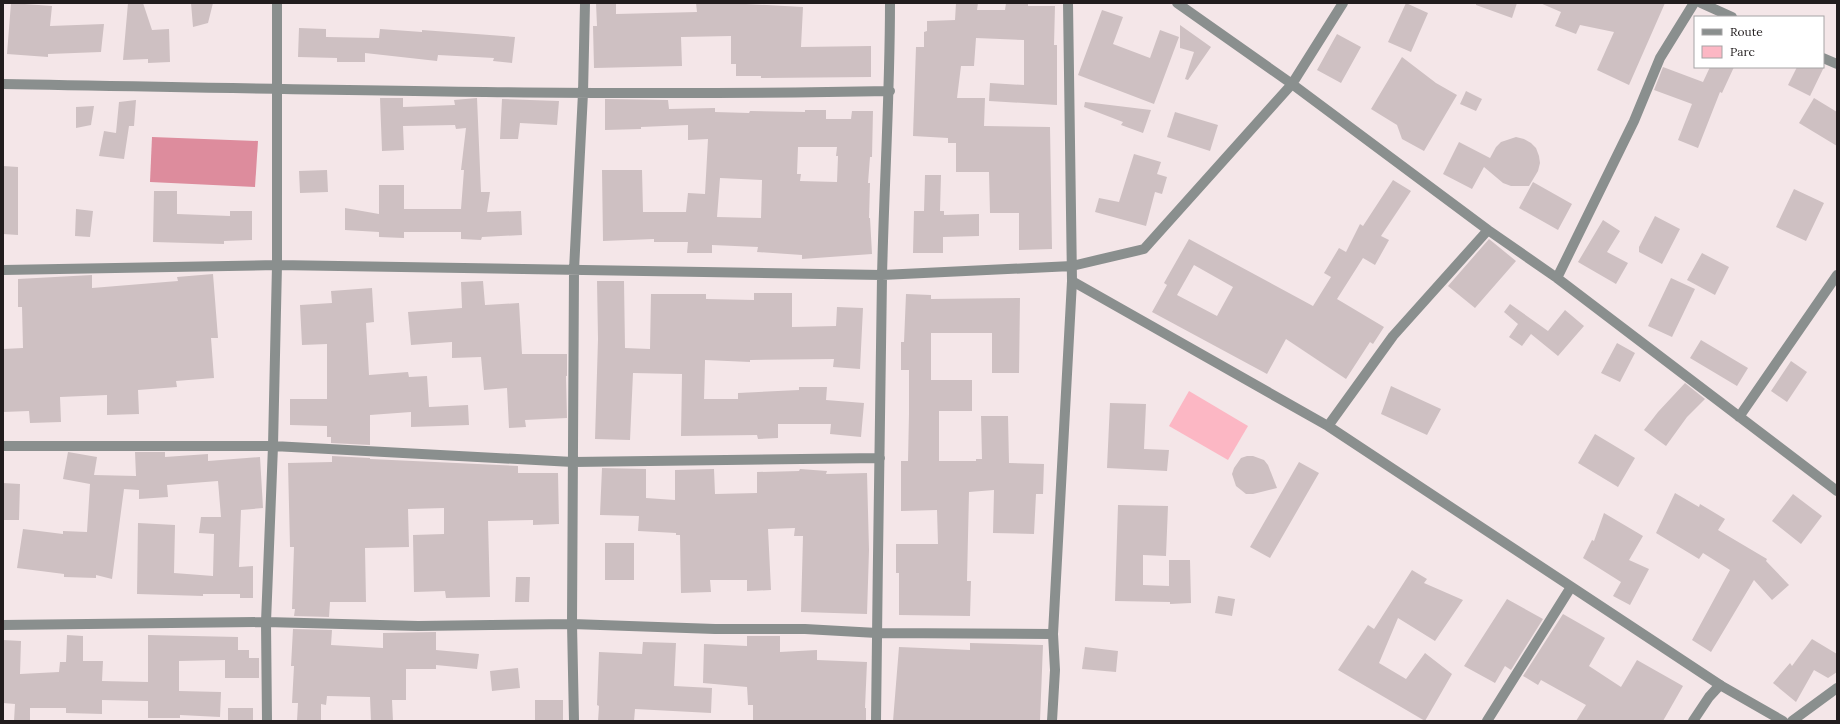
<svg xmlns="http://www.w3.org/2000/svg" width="1840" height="724" font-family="Lora,serif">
<rect width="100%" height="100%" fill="#f4e6e8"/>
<path fill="#fcb7c4" d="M 1189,391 L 1248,426 L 1228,460 L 1169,426 Z"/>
<path fill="#dd8c9d" d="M 152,137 L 258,141 L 255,187 L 150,182 Z"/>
<path fill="#cec0c2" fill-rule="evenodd" d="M 11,3 L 52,6 L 50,26 L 104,24 L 101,52 L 48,54 L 48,57 L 7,54 Z
M 128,3 L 143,3 L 152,30 L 169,29 L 170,62 L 148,63 L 148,59 L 123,60 Z
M 191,3 L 213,3 L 208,23 L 193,27 Z
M 596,3 L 616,3 L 616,14 L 697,12 L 696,3 L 746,3 L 746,4 L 803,7 L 801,47 L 871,46 L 871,77 L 761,78 L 761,76 L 736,76 L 736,64 L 731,64 L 731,36 L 681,37 L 682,66 L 594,68 L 593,26 L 597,26 Z
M 956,3 L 978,3 L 977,10 L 1005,10 L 1006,3 L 1028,3 L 1028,6 L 1055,6 L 1054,45 L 1057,45 L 1057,105 L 989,101 L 990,83 L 1024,85 L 1024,40 L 976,38 L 974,66 L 961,66 L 957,98 L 985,98 L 984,126 L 1050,127 L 1052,249 L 1019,250 L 1019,213 L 990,213 L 989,172 L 956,172 L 956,143 L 948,143 L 948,138 L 913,136 L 916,47 L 924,47 L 924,32 L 927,31 L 927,21 L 955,20 Z
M 1406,3 L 1428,13 L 1411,52 L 1388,42 Z
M 1476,3 L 1517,3 L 1512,18 L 1476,5 Z
M 1540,3 L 1665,3 L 1629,85 L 1597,70 L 1614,32 L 1580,25 L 1576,34 L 1555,26 L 1561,12 Z
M 1102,10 L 1123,17 L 1113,44 L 1150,58 L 1160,30 L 1179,37 L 1154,104 L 1078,75 Z
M 1180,25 L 1211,47 L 1188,80 L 1185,79 L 1194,52 L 1180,48 Z
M 299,28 L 326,29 L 326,37 L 379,38 L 380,29 L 422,32 L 422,30 L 515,37 L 512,63 L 493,61 L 494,58 L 438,55 L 437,61 L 365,53 L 365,62 L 337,62 L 337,58 L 298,57 Z
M 1337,34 L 1361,47 L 1341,83 L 1317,70 Z
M 1402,57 L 1436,83 L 1457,95 L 1424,151 L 1402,139 L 1397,125 L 1371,109 Z
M 1663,67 L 1703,82 L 1710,67 L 1734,67 L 1722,93 L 1720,92 L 1698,148 L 1678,140 L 1692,104 L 1654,90 Z
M 1797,67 L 1824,67 L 1810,96 L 1788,85 Z
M 1466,91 L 1482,99 L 1476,111 L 1460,104 Z
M 380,98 L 403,98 L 403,107 L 455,105 L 454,100 L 477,98 L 481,192 L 490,192 L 487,212 L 521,211 L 522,235 L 482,237 L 481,240 L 461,239 L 461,232 L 404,232 L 404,238 L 379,237 L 379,232 L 345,230 L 345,208 L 379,214 L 379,185 L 404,185 L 404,209 L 461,209 L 464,170 L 461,170 L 466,128 L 456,129 L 455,125 L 403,126 L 404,150 L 382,151 Z
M 1814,98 L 1837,112 L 1837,146 L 1799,123 Z
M 502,99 L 559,101 L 557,125 L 520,123 L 518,139 L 500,139 Z
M 605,99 L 668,100 L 669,109 L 715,108 L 715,112 L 749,113 L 750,111 L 805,112 L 805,110 L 826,110 L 826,119 L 851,119 L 852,111 L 873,111 L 872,157 L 870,157 L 868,183 L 870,183 L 869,218 L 870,218 L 872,254 L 802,259 L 802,255 L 757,252 L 758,247 L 712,245 L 712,253 L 687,253 L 688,242 L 654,242 L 654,239 L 603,241 L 602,170 L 642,170 L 643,212 L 686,212 L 688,193 L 705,194 L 708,139 L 688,140 L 688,125 L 641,127 L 641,129 L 605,130 ZM 798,147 L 837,147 L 836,156 L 838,156 L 837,182 L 800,181 L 801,174 L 797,174 ZM 720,178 L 762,180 L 761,218 L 717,217 Z
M 136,100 L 134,126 L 129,126 L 124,159 L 99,156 L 104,131 L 116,133 L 119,102 Z
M 1085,102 L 1151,110 L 1143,133 L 1121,125 L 1123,122 L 1084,107 Z
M 94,106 L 91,125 L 76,128 L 76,107 Z
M 1175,112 L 1218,125 L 1210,151 L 1167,137 Z
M 1516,137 L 1524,139 L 1531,143 L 1536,148 L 1539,156 L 1540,163 L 1538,171 L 1529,186 L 1511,186 L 1503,183 L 1484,167 L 1472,189 L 1443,174 L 1459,142 L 1490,158 L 1496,147 L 1501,142 Z
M 1134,154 L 1161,162 L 1157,174 L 1167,177 L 1162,194 L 1155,192 L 1146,226 L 1095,212 L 1099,198 L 1119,202 Z
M 3,166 L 18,167 L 18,235 L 3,234 Z
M 327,170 L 328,192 L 300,193 L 299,171 Z
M 925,175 L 941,175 L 940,211 L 944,211 L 944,215 L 979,214 L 979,236 L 943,237 L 943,253 L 913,253 L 914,211 L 924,211 Z
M 1393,180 L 1411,191 L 1381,236 L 1389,240 L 1375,265 L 1363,258 L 1337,299 L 1384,327 L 1373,344 L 1370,342 L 1346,379 L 1286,339 L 1267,374 L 1152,312 L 1167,285 L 1164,283 L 1189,239 L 1313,306 L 1331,277 L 1324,273 L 1339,248 L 1346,252 L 1360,224 L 1363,226 ZM 1194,265 L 1233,287 L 1217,316 L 1177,295 Z
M 1533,182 L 1572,204 L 1558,230 L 1519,208 Z
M 1794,189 L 1824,203 L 1806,241 L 1776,227 Z
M 154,191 L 177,191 L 177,214 L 230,216 L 230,211 L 252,211 L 252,240 L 224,241 L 224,244 L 153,242 Z
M 76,209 L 93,211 L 90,237 L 75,236 Z
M 1655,216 L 1680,229 L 1662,264 L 1639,252 L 1639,247 Z
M 1603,220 L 1620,231 L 1607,252 L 1628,263 L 1616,284 L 1578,262 Z
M 1489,239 L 1516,261 L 1475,308 L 1448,286 Z
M 1702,253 L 1729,267 L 1715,295 L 1687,280 Z
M 213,274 L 218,338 L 211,338 L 214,378 L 176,381 L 177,387 L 138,390 L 139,414 L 107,415 L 107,395 L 60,397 L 61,422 L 30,423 L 29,411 L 3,412 L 3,349 L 23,348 L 22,307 L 18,307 L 18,279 L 92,275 L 92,288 L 178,281 L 177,277 Z
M 1671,278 L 1695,289 L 1672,337 L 1648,326 Z
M 483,281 L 485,305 L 519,303 L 522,354 L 567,354 L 567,376 L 566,376 L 567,418 L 525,420 L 526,427 L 509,428 L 507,388 L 484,390 L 481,357 L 452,358 L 452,342 L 411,345 L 408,312 L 462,308 L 461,282 Z
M 597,281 L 624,281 L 625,348 L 650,349 L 651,294 L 706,294 L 706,299 L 754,300 L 754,293 L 792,293 L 792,327 L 836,326 L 837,307 L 863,308 L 860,369 L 833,367 L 834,359 L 750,360 L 750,362 L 705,360 L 705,362 L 704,399 L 738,399 L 738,393 L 799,390 L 799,387 L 827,387 L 826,400 L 864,403 L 861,437 L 830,434 L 831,424 L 778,424 L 778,438 L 758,439 L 757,435 L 681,436 L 682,374 L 633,373 L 630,440 L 595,439 L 598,339 Z
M 372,288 L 374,322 L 366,323 L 369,375 L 408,372 L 409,377 L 427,376 L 429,407 L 468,405 L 469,425 L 411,427 L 411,412 L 370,415 L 370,445 L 331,443 L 331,437 L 327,437 L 327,426 L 290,425 L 290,399 L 327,399 L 327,344 L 302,345 L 300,305 L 332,303 L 331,291 Z
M 906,294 L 931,295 L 931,299 L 1020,298 L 1019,373 L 992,373 L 992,333 L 931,333 L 931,380 L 972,380 L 972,411 L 939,411 L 939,461 L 976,461 L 976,459 L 982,459 L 981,416 L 1008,416 L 1009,463 L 1044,464 L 1043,494 L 1036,494 L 1034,534 L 993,533 L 994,490 L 969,492 L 967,581 L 971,581 L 970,616 L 899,615 L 899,573 L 896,573 L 896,544 L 938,544 L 937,510 L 901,511 L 901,461 L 908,461 L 909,414 L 909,370 L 901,370 L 901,342 L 904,342 Z
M 1510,304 L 1548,331 L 1565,310 L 1584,326 L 1558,356 L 1531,334 L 1522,346 L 1509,337 L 1518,324 L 1504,312 Z
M 1701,340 L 1748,368 L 1737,386 L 1690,358 Z
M 1617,343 L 1635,353 L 1620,382 L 1601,373 Z
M 1791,361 L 1807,372 L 1787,402 L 1771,391 Z
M 1685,383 L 1705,399 L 1687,417 L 1666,446 L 1644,430 L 1658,412 Z
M 1391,386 L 1441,409 L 1427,435 L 1381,414 Z
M 1110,403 L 1146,404 L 1144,449 L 1169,450 L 1167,471 L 1107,468 Z
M 1595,434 L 1635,458 L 1618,487 L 1578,463 Z
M 68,452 L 97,457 L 94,475 L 136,476 L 135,452 L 165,452 L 165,457 L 208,454 L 208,461 L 260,457 L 263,508 L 241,510 L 239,567 L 253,566 L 253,598 L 240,598 L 240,594 L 203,594 L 203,596 L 137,594 L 138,523 L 175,525 L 174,573 L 213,576 L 214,534 L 199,533 L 201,517 L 221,517 L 218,481 L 167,485 L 168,497 L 139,499 L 139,490 L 124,489 L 112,579 L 96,575 L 96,578 L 64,577 L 64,574 L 17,568 L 23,529 L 63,534 L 63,531 L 87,532 L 90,484 L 63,479 Z
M 332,456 L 370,458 L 370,459 L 518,466 L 518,473 L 558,473 L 559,524 L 533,525 L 533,520 L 488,521 L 490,597 L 446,598 L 445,591 L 414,592 L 413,535 L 444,534 L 444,508 L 408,509 L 409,547 L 365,548 L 366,602 L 330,602 L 329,617 L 294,616 L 295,609 L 292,609 L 294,547 L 290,547 L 288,463 L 332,462 Z
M 1247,456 L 1253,456 L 1264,460 L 1268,465 L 1277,488 L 1253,494 L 1246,494 L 1236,486 L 1232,474 L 1234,468 L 1241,458 Z
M 1299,462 L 1319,473 L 1270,558 L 1250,547 Z
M 602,468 L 646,469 L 646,498 L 675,500 L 675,470 L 714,469 L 715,494 L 757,493 L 757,472 L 799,471 L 800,469 L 827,471 L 826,474 L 867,473 L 869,550 L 867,614 L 801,612 L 803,536 L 794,536 L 795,528 L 768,529 L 771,590 L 747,591 L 747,580 L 710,580 L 711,592 L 681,593 L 680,535 L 676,535 L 676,533 L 638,531 L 639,516 L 600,515 Z
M 3,483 L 20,484 L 19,520 L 3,520 Z
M 1675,493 L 1699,507 L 1700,504 L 1725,519 L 1718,530 L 1767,559 L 1766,561 L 1789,585 L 1772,600 L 1754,580 L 1711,652 L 1692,640 L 1730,570 L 1703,553 L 1699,559 L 1656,533 Z
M 1793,494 L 1822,516 L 1801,544 L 1772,521 Z
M 1118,505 L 1168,506 L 1166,556 L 1143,555 L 1143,585 L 1169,586 L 1169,560 L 1190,560 L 1191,603 L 1170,604 L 1170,602 L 1115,601 Z
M 1604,513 L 1643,536 L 1629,560 L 1649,569 L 1630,605 L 1613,596 L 1621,582 L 1583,558 L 1592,540 L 1594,541 Z
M 605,543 L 634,543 L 634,580 L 605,580 Z
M 1412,570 L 1427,579 L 1424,583 L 1463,600 L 1435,641 L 1398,618 L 1379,663 L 1406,679 L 1425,653 L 1452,674 L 1425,721 L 1338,670 L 1368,625 L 1374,629 Z
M 516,577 L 530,577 L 529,602 L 515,602 Z
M 1218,596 L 1235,599 L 1232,616 L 1215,613 Z
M 1507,599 L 1543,619 L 1511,670 L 1505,666 L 1495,683 L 1464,666 Z
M 1563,614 L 1605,638 L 1589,666 L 1621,687 L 1637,660 L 1683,686 L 1663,721 L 1576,721 L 1586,705 L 1541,680 L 1538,685 L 1523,676 Z
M 293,629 L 332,630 L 331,645 L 383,648 L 383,633 L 436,632 L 436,650 L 479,654 L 477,669 L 436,665 L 436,669 L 406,669 L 406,700 L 392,700 L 393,721 L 371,721 L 370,697 L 327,696 L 326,705 L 321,704 L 321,721 L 297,721 L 298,703 L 292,703 L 294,666 L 291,666 Z
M 67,635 L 83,636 L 83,661 L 103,661 L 102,681 L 148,682 L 148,635 L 238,637 L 238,650 L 249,650 L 249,658 L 259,658 L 259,678 L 225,678 L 225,660 L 179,661 L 179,691 L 221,692 L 220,717 L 180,715 L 180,718 L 148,718 L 148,701 L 102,700 L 102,714 L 66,713 L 66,708 L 30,708 L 30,721 L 14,721 L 15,704 L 3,703 L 3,640 L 21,641 L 20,674 L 59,672 L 60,662 L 66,662 Z
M 747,636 L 780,636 L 780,652 L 817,650 L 817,660 L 867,662 L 865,708 L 866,708 L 866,721 L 753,721 L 753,705 L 748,705 L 747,687 L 703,683 L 704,644 L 747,646 Z
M 1812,639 L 1837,654 L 1837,672 L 1828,678 L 1814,670 L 1796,702 L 1773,683 L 1790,663 L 1792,666 Z
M 643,642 L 676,643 L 674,686 L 712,688 L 711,713 L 635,709 L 634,721 L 598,721 L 599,706 L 597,705 L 599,652 L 642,654 Z
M 970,643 L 1043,645 L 1040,721 L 893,721 L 899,647 L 970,650 Z
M 1085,647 L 1118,651 L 1116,672 L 1082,669 Z
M 518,668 L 520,688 L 492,691 L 490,671 Z
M 535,700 L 563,700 L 563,721 L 535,721 Z
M 228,708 L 253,708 L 253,721 L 228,721 Z"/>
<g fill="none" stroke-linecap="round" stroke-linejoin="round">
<path stroke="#8a8f8e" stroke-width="10" d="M 1177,3 L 1292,84 L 1488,230 L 1557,278 L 1837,491
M 1701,3 L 1732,17
M 1823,58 L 1837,64
M 3,84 C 298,89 594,97 890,91
M 3,270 L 277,265 L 882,275 L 1072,266 L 1144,249 L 1292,84 L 1343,3
M 1557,278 L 1634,121 L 1660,58 L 1694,3
M 1072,281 L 1328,426 L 1720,685
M 1739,417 L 1837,275
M 1328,426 L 1393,336 L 1488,230
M 3,446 L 273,446 L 573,462 L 880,458
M 3,625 L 266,622 L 418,626 L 572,624 L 715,629 L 805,629 L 877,633 L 1053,634
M 267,721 L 266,622 L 273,446 L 277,265 L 277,3
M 574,721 L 572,624 L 574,270 L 583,93 L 585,3
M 876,721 C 878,573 879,425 882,277 C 884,186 890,95 890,3
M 1052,721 L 1055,670 L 1053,634 L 1072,281 L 1068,3
M 1487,721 L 1571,587"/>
<path stroke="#8a8f8e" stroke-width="10" d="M 1693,721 L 1709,697 L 1720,685 L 1783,721
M 1792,721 L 1837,688"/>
</g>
<rect width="1840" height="724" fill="none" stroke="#211c1d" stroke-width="8"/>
<rect x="1694" y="16" width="130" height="52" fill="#ffffff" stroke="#a6a4a5"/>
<rect x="1702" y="29" width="20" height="6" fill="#8a8f8e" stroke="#a6a4a5"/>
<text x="1730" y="36" font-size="12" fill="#211c1d">Route</text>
<rect x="1702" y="46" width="20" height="12" fill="#fcb7c4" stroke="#a6a4a5"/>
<text x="1730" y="56" font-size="12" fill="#211c1d">Parc</text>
</svg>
